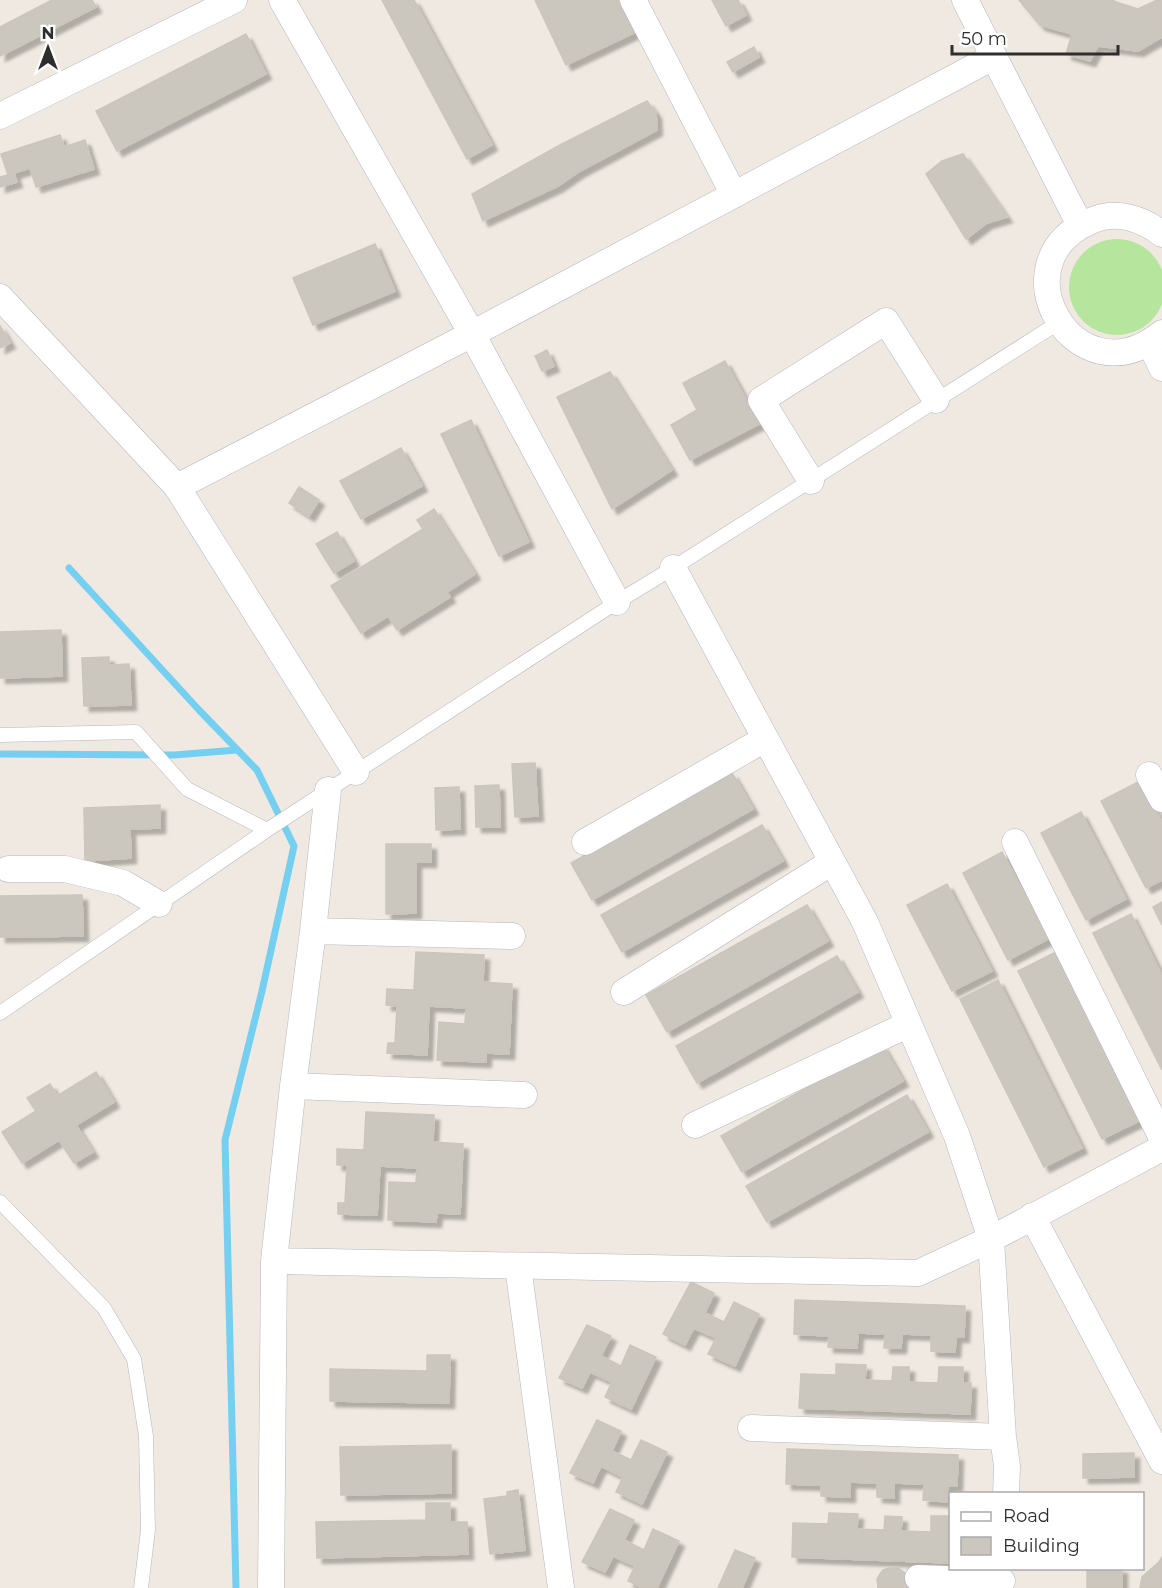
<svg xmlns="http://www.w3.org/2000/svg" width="1162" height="1588" font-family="Montserrat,sans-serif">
<defs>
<filter id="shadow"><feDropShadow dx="5.5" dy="5.5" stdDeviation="1.5" flood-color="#0004"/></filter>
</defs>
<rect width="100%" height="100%" fill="#efe9e1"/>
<path fill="#b6e59e" d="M1069 287a48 48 0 1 1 96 0a48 48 0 1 1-96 0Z"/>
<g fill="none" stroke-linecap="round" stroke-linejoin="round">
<path stroke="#75cff0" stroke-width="7" d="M 69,568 L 199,710 L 257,770 L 294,846 L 262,991 L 225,1140 L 236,1588
M 0,754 L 174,755 L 237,750"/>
</g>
<path fill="#cbc7bf" stroke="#cbc5ba" stroke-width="1.5" filter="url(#shadow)" d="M 52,0 L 92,0 L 96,7 L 0,56 L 0,27 Z
M 382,0 L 414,0 L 492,145 L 467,159 Z
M 535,0 L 618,0 L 634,33 L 566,65 Z
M 712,0 L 738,0 L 746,15 L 726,26 Z
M 1019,0 L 1114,0 L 1113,1 L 1138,9 L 1157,0 L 1162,0 L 1162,37 L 1138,51 L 1098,46 L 1090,61 L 1066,54 L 1072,34 L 1040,25 Z
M 246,34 L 266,74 L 117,151 L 96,111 Z
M 754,47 L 759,57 L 733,72 L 727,62 Z
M 647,101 L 656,113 L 657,130 L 580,171 L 558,186 L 483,221 L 472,194 L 560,145 Z
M 60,135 L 64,147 L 85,140 L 94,169 L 36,187 L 30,168 L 14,173 L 17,182 L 0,187 L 0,177 L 8,175 L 1,154 Z
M 963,154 L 1007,217 L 987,223 L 966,239 L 926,174 L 942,161 Z
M 375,244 L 395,291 L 313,325 L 293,278 Z
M 0,326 L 10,343 L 0,348 Z
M 547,350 L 554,366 L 542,371 L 535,356 Z
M 725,361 L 759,424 L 690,460 L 671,425 L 697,410 L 683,383 Z
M 610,372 L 672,470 L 612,509 L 557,397 Z
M 471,420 L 529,542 L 499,556 L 441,434 Z
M 401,448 L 422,486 L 361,519 L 340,481 Z
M 299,487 L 319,500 L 309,516 L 289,503 Z
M 434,509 L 475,574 L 447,592 L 450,597 L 397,630 L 388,616 L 361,633 L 331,586 L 423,529 L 417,520 Z
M 337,532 L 354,561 L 334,573 L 316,544 Z
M 61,630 L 62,676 L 0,678 L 0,632 Z
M 109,657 L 109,665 L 129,664 L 131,705 L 84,706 L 82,658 Z
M 535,763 L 538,816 L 515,817 L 512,764 Z
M 732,773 L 753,809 L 592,900 L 571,863 Z
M 1140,781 L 1162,822 L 1162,880 L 1146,888 L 1101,801 Z
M 499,785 L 500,827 L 476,827 L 475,786 Z
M 459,787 L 460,829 L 436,830 L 435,788 Z
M 160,805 L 160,828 L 130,829 L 131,858 L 85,861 L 84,808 Z
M 1081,812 L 1126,899 L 1086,920 L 1041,833 Z
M 762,825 L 783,861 L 622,952 L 601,915 Z
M 386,844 L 431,844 L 431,862 L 416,862 L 416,913 L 386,914 Z
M 1002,852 L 1048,939 L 1008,960 L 963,873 Z
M 947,884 L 992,971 L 952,991 L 907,905 Z
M 82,895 L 83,936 L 0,937 L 0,896 Z
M 1162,902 L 1162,925 L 1153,907 Z
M 807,905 L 828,941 L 667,1032 L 646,995 Z
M 1131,914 L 1162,976 L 1162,1070 L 1093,933 Z
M 416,952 L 484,955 L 483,982 L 512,984 L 509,1054 L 486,1053 L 486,1062 L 437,1060 L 439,1022 L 465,1024 L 466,1008 L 429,1006 L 427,1055 L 387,1053 L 388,1043 L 395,1043 L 397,1006 L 386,1005 L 387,989 L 414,990 Z
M 1056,952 L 1141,1120 L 1102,1139 L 1018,971 Z
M 837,956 L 858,992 L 697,1083 L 676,1046 Z
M 998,980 L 1082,1148 L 1044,1167 L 960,999 Z
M 882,1045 L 903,1081 L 742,1172 L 721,1136 Z
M 96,1072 L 114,1102 L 76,1125 L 93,1152 L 74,1163 L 59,1140 L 22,1163 L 2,1132 L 36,1111 L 27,1098 L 50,1084 L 57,1096 Z
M 907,1095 L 928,1132 L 767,1222 L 746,1186 Z
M 366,1112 L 434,1115 L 433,1142 L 463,1144 L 460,1214 L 437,1213 L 436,1222 L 388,1220 L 389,1182 L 416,1183 L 417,1168 L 380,1166 L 377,1215 L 338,1214 L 338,1203 L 345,1203 L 347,1165 L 337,1165 L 337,1149 L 364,1150 Z
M 691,1282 L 714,1293 L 705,1313 L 724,1322 L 734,1302 L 759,1314 L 735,1366 L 708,1354 L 716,1338 L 694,1328 L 685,1345 L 663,1334 Z
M 795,1300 L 965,1306 L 964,1337 L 956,1337 L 955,1352 L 931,1351 L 931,1335 L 902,1334 L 901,1348 L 884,1348 L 885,1334 L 858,1333 L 857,1348 L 828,1347 L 829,1336 L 794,1334 Z
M 587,1325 L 611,1336 L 601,1356 L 621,1366 L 630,1345 L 656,1357 L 631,1409 L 605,1397 L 612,1382 L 590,1372 L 582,1388 L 559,1378 Z
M 427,1355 L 450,1355 L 449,1403 L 330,1401 L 330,1369 L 427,1371 Z
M 836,1364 L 866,1365 L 865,1380 L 892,1381 L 893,1367 L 909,1367 L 909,1382 L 938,1383 L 939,1367 L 963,1367 L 963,1383 L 971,1383 L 970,1414 L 799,1408 L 801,1374 L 836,1375 Z
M 597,1420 L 621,1431 L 612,1451 L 631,1460 L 641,1440 L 667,1452 L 642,1504 L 616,1492 L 623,1477 L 601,1466 L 593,1483 L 570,1473 Z
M 451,1445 L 451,1493 L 341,1495 L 340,1447 Z
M 787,1449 L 958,1455 L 957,1486 L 948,1486 L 947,1502 L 923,1500 L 924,1484 L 894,1483 L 894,1498 L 877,1497 L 877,1483 L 850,1482 L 850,1497 L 821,1496 L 821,1485 L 786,1484 Z
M 1134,1453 L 1134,1477 L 1083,1478 L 1083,1454 Z
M 518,1490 L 525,1550 L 490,1554 L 484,1499 L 507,1496 L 507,1492 Z
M 426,1503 L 450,1503 L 450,1522 L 467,1522 L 468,1554 L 317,1558 L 316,1522 L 426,1520 Z
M 610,1509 L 634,1520 L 624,1540 L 644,1550 L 653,1529 L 679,1541 L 657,1588 L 643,1588 L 628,1581 L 635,1566 L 613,1556 L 605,1572 L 582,1562 Z
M 829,1513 L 858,1514 L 857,1529 L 884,1530 L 885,1516 L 902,1517 L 901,1531 L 931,1532 L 931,1516 L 950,1516 L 950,1563 L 792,1557 L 793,1523 L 828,1524 Z
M 735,1550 L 755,1558 L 742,1588 L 718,1588 Z
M 1162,1557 L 1162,1588 L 1140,1588 L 1142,1577 L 1159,1562 Z
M 893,1567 L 898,1568 L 906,1574 L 909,1584 L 908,1588 L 878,1588 L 877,1579 L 880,1574 L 883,1570 Z
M 1087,1568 L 1122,1568 L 1122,1588 L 1087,1588 Z"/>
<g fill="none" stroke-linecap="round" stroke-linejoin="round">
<defs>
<path id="lane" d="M 0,735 L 136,732 L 187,789 L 267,830 L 617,602 L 673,568 L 1058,323
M 0,1013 L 267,830
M 0,1202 L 104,1308 L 134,1359 L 146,1436 L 148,1530 L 141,1588"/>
<path id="street" d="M 282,0 L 472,334 L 617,602
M 633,0 L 734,195
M 965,0 L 1080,225
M 0,116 L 234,0
M 1162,234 C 1143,219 1117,210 1093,220 C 992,261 1076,404 1162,333
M 0,297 L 177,487 L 356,772
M 1150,343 L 1162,368
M 811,481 L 761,400 L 886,321 L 936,400
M 177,487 L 472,334 L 993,57
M 673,568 L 865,922 L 957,1136 L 991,1239 L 1003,1437 L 1007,1466 L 1006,1494
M 1149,775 L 1162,799
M 585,842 L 765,739
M 1015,842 L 1162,1138
M 8,869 L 65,869 L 123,883 L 159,904
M 313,931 L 512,936
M 624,992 L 832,862
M 293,1086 L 524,1095
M 695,1125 L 909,1024
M 1032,1216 L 1162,1461
M 274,1261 L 918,1273 L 991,1239 L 1162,1148
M 518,1266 L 561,1588
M 751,1428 L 1003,1437
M 918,1578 L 1002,1581
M 271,1588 L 274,1261 L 293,1086 L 313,931 L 328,790"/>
</defs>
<use href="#lane" stroke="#b4b7c1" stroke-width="15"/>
<use href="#street" stroke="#b4b7c1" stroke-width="27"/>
<use href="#lane" stroke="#fff" stroke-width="14"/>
<use href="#street" stroke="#fff" stroke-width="26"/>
</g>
<rect x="949" y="1492" width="195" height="78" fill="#ffffff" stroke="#ababab" stroke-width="1.5"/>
<rect x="961" y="1512" width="30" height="9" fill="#ffffff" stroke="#ababab" stroke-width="1.5"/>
<text x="1003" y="1522" font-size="18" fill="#2e2e2e">Road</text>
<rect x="961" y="1537" width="30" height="18" fill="#cbc7bf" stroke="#ababab" stroke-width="1.5"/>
<text x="1003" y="1552" font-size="18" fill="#2e2e2e">Building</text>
<g transform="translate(48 48)" stroke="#ffffff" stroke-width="4.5" paint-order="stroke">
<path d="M0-4.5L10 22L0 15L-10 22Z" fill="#2e2e2e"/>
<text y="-9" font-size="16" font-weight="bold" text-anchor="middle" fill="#2e2e2e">N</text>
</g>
<path d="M952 45v9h166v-9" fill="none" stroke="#2e2e2e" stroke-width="3"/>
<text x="961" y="45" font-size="18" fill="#2e2e2e" stroke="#ffffff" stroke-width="4.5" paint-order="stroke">50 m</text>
</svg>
